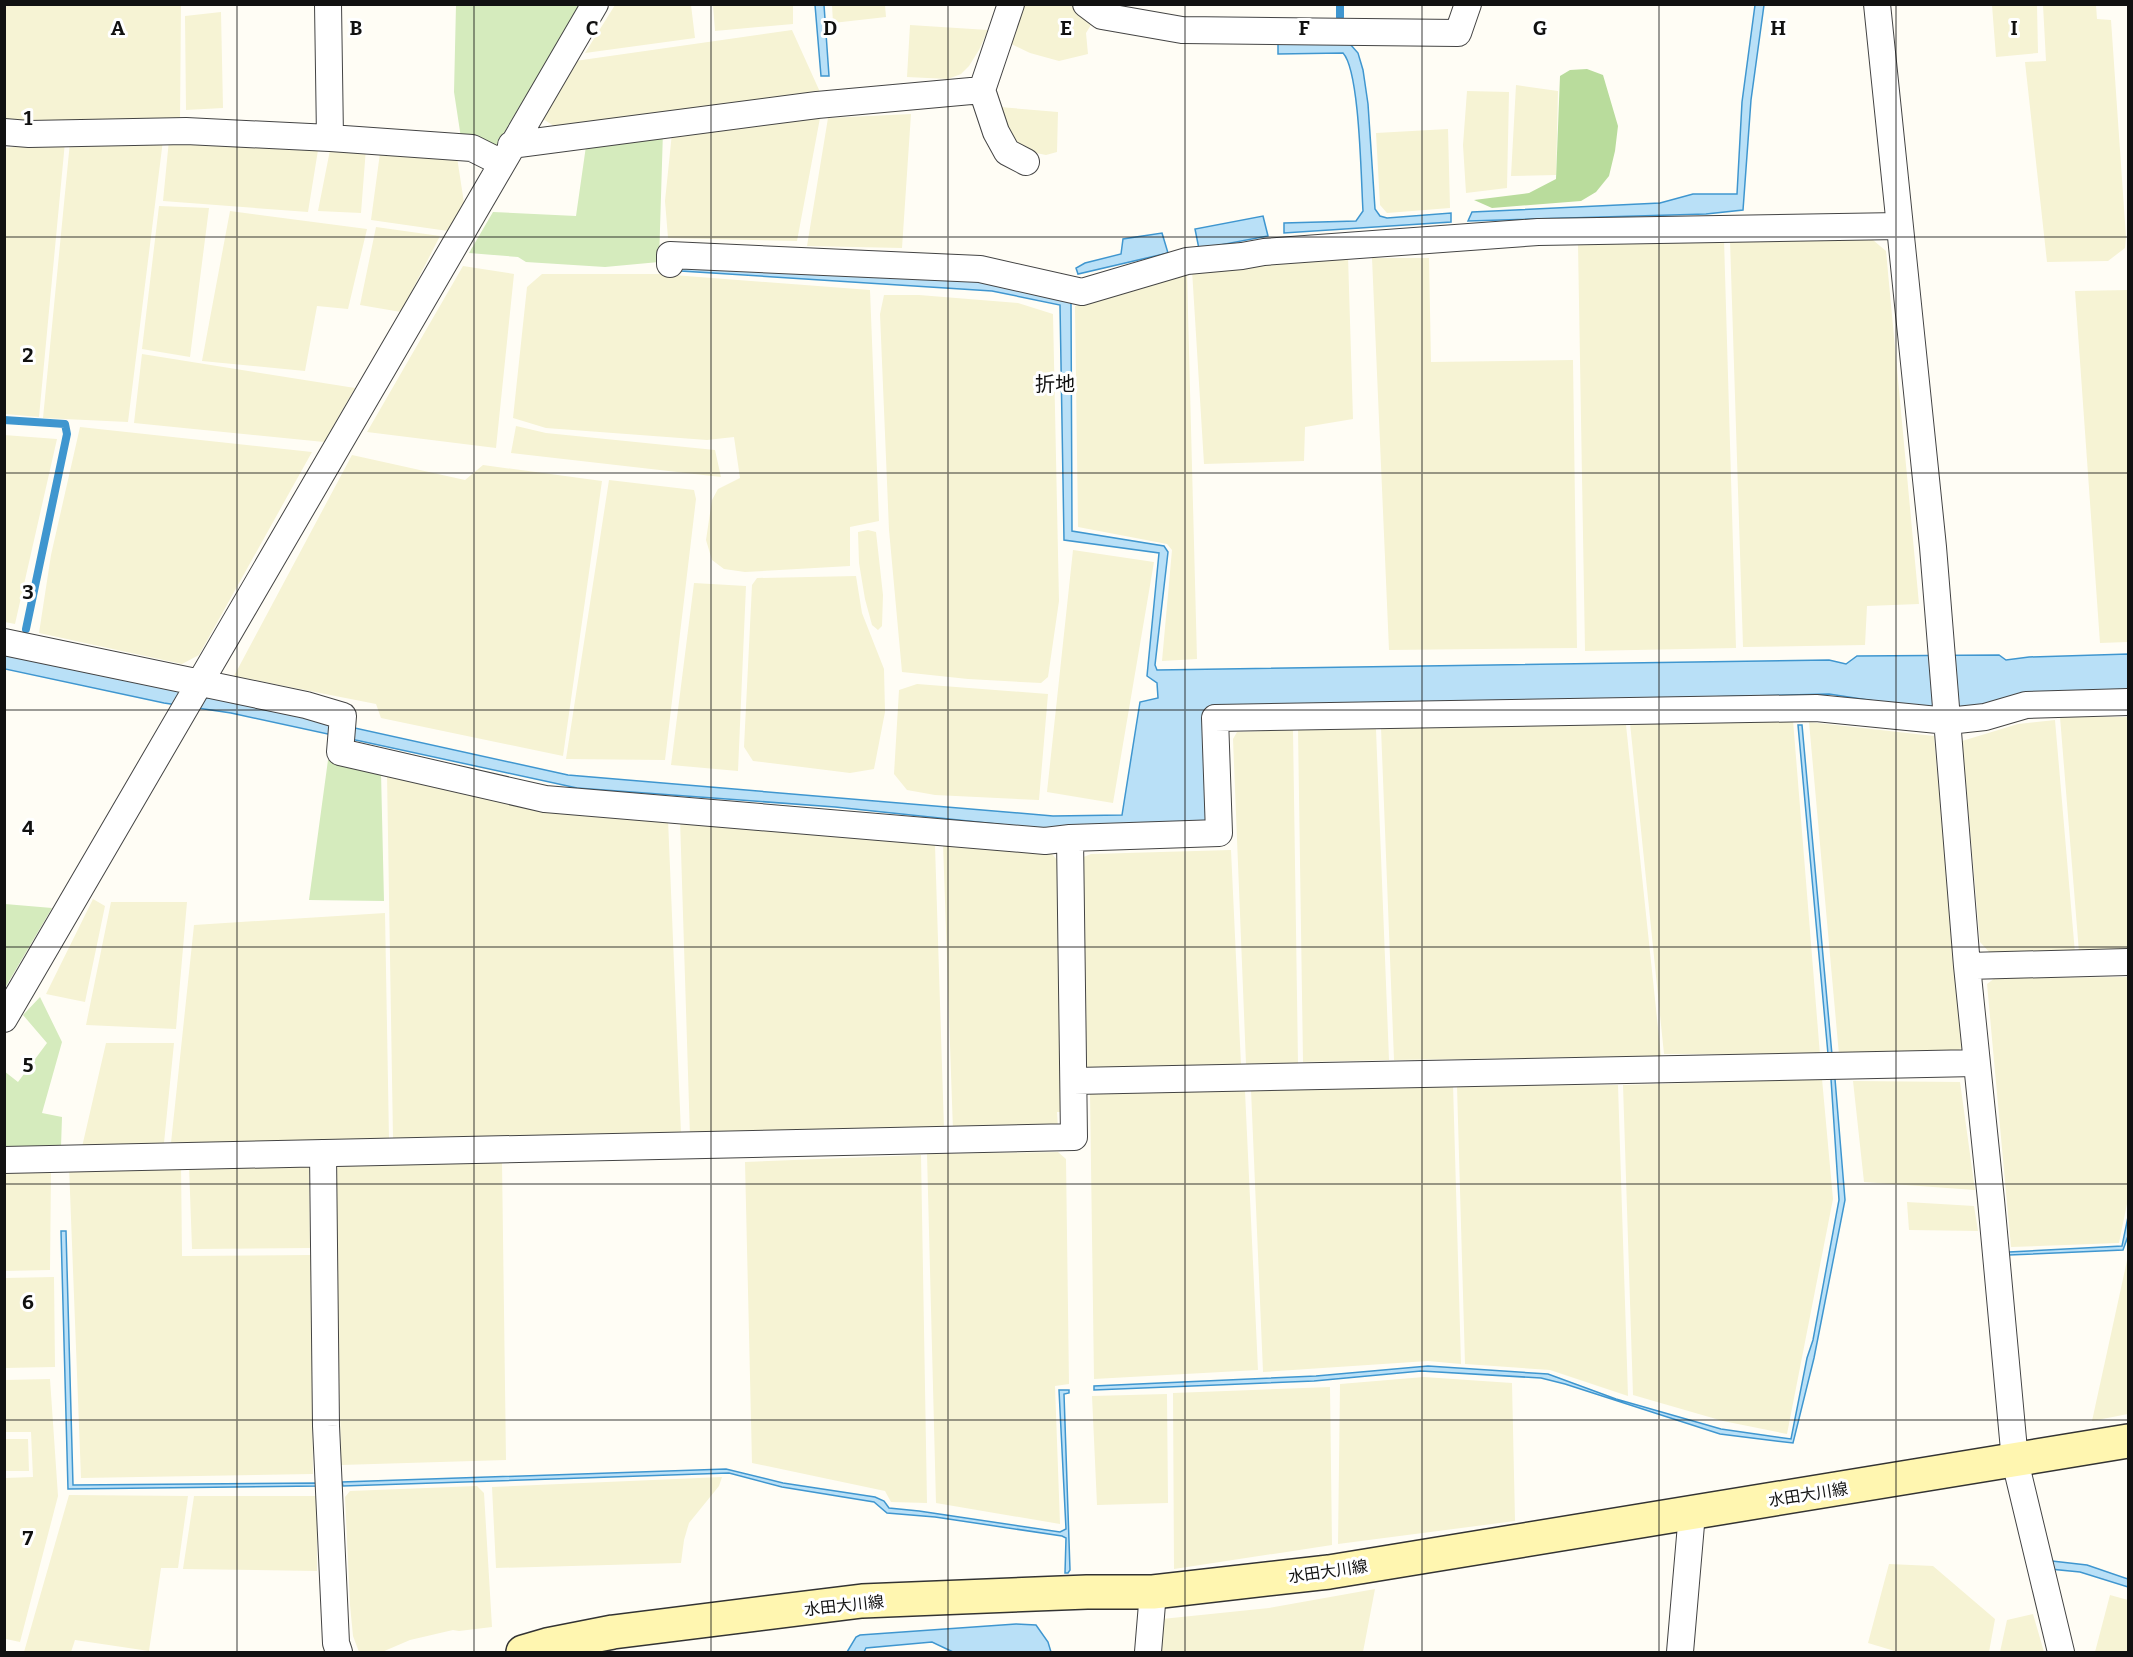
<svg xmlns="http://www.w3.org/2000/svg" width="2133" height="1657" font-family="Bitter,'Noto Sans JP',serif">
<rect width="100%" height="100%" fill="#fffdf5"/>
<path fill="#f6f3d4" d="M 5,5 L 181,5 L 180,121 L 5,122 Z
M 615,5 L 691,5 L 695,38 L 585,53 Z
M 713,5 L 793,5 L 793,24 L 715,31 Z
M 832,5 L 885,5 L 886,17 L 833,23 Z
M 1022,5 L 1070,5 L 1094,20 L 1086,33 L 1088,54 L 1059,61 L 1030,53 L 1007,42 Z
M 1992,5 L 2037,5 L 2038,53 L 1996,57 Z
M 2043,5 L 2096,5 L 2097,19 L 2111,20 L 2126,237 L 2125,248 L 2108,261 L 2047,262 L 2025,62 L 2046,61 Z
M 221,12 L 223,108 L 186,110 L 185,16 Z
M 910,25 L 988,30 L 979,50 L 969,66 L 961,74 L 948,79 L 907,77 Z
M 792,30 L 820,92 L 557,128 L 543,119 L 575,61 Z
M 1516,85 L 1558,91 L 1556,175 L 1511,176 Z
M 1467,91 L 1509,92 L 1507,188 L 1466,193 L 1463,145 Z
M 1000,107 L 1058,112 L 1057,152 L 1046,155 L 1016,149 Z
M 911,114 L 902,248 L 807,246 L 828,118 Z
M 820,118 L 797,241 L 668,238 L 665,201 L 672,133 Z
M 1448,129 L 1450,208 L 1387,213 L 1380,205 L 1376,133 Z
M 163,140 L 128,422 L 43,418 L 70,142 Z
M 169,140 L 319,144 L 308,212 L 163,201 Z
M 65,142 L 39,417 L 5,414 L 4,148 Z
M 331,145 L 366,148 L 361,213 L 318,211 Z
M 380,153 L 457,157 L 464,203 L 448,231 L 371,220 Z
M 159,206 L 209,208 L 190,357 L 142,349 Z
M 230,211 L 367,229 L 348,309 L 317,306 L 305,371 L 202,361 Z
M 376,227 L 440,236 L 401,312 L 360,305 Z
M 1844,237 L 1873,240 L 1886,251 L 1919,604 L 1867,606 L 1865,645 L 1743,647 L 1730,240 Z
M 1724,239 L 1736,648 L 1585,651 L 1578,244 Z
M 1348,256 L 1353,419 L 1305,427 L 1304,461 L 1204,464 L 1192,270 Z
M 1372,258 L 1429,258 L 1431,362 L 1573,360 L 1577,648 L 1389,650 Z
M 463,266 L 514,274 L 496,448 L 367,432 Z
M 1187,273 L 1197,659 L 1162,661 L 1172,550 L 1167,544 L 1078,527 L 1075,306 L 1117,291 Z
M 542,274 L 660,274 L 870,290 L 879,521 L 850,527 L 850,566 L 745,572 L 724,569 L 712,560 L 706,540 L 712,500 L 718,489 L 740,478 L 734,437 L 707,440 L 546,428 L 513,418 L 527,287 Z
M 2128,290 L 2128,642 L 2100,643 L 2075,291 Z
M 884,295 L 919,295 L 1018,303 L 1053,314 L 1059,601 L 1048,677 L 1041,683 L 968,679 L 902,672 L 889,530 L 880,314 Z
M 142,354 L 355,388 L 324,442 L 134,423 Z
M 516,426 L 546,433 L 715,450 L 721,477 L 511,453 Z
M 80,427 L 312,452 L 199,655 L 182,664 L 39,633 L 51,555 Z
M 4,435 L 57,439 L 15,624 L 5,622 Z
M 352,455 L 465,480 L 483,465 L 602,481 L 563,756 L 381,718 L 376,704 L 234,676 Z
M 609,480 L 694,490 L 696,499 L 665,760 L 566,759 Z
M 868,530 L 876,532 L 883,595 L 882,626 L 878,630 L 872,625 L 865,599 L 859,563 L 858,532 Z
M 1073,550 L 1154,562 L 1113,803 L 1047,792 Z
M 856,576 L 862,613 L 884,669 L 885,712 L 874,769 L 850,773 L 753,761 L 744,747 L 752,585 L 757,578 Z
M 694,583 L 746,586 L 738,771 L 671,765 Z
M 917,684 L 1048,694 L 1039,800 L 935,795 L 907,790 L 894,774 L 899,690 Z
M 2060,717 L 2128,717 L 2128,950 L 2079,952 Z
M 1793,720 L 1820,1055 L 1664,1054 L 1630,723 Z
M 2055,720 L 2075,953 L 1992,955 L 1980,942 L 1962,741 L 2018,724 Z
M 1809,722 L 1934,736 L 1963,1047 L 1953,1054 L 1839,1055 Z
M 1626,725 L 1661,1056 L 1394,1060 L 1381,728 Z
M 1298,729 L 1376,729 L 1389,1060 L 1303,1062 Z
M 1293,730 L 1298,1063 L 1246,1064 L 1233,739 L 1237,732 Z
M 387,774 L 668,819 L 681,1133 L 393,1139 Z
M 680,819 L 935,845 L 944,1129 L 690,1137 Z
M 943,843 L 1052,854 L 1058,861 L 1065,1112 L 1057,1112 L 1058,1128 L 953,1131 Z
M 1231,850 L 1241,1065 L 1087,1068 L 1081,858 L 1091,854 Z
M 93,899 L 105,906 L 85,1002 L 46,994 Z
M 111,902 L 187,902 L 176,1029 L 86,1025 Z
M 385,913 L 389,1139 L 171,1143 L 194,925 Z
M 2128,977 L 2128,1199 L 2119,1243 L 2011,1247 L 1987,984 L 1995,978 Z
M 106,1043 L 174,1043 L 164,1143 L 82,1147 Z
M 1822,1079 L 1833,1199 L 1787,1434 L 1723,1421 L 1633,1395 L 1623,1085 Z
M 1853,1081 L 1960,1082 L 1975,1190 L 1864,1182 Z
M 1453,1084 L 1461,1364 L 1428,1361 L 1263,1372 L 1251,1090 Z
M 1618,1085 L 1628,1396 L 1550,1370 L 1465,1364 L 1457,1086 Z
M 1245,1091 L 1258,1370 L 1094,1379 L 1090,1093 Z
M 1058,1152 L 1066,1159 L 1069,1384 L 1055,1386 L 1060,1524 L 936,1503 L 927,1154 Z
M 921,1155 L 927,1503 L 891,1502 L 885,1491 L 752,1463 L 745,1162 Z
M 181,1162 L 182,1256 L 311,1255 L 313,1474 L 81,1478 L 69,1166 Z
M 502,1162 L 506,1460 L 341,1465 L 335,1169 L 342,1164 Z
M 309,1165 L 310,1248 L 192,1249 L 189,1166 Z
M 5,1170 L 51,1171 L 50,1270 L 5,1271 Z
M 1907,1202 L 1974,1206 L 1978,1231 L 1909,1230 Z
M 2128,1256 L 2128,1414 L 2092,1421 Z
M 54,1277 L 55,1367 L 5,1368 L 5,1278 Z
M 1424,1377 L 1512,1383 L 1515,1521 L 1338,1544 L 1340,1384 Z
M 50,1379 L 58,1496 L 20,1642 L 6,1639 L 5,1627 L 5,1478 L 33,1477 L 31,1432 L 5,1432 L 5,1380 Z
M 1330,1387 L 1332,1545 L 1174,1569 L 1173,1393 Z
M 1167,1394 L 1168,1503 L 1097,1505 L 1092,1396 Z
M 5,1439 L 28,1439 L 29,1471 L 5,1471 Z
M 722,1477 L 719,1486 L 689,1523 L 684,1540 L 681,1563 L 496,1568 L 492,1487 Z
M 477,1486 L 484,1493 L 492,1627 L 459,1631 L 453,1630 L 410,1640 L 382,1652 L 359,1652 L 353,1636 L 350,1605 L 345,1497 L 350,1491 Z
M 69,1495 L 188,1496 L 178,1568 L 161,1568 L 149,1651 L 75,1640 L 71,1652 L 24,1652 Z
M 194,1496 L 317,1496 L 317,1571 L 183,1569 Z
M 1889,1564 L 1933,1566 L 1995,1619 L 1989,1652 L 1898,1652 L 1868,1643 Z
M 1375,1589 L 1363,1652 L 1160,1652 L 1162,1619 L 1269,1608 Z
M 2110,1595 L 2128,1600 L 2128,1652 L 2095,1652 Z
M 2033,1614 L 2044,1652 L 2000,1652 L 2007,1620 Z"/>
<path fill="#d5ebbd" d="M 456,5 L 580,5 L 496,146 L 461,138 L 454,92 Z
M 663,131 L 659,262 L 605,267 L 526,262 L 518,257 L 469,253 L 493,212 L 576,216 L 586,146 Z
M 328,760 L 381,772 L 384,901 L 309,900 Z
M 5,904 L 52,908 L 5,988 L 4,904 Z
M 40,997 L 62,1042 L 42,1113 L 62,1117 L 61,1147 L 5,1147 L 4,1071 L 18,1082 L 47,1043 L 23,1015 Z"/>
<path fill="#b9dc9c" d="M 1587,69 L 1603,75 L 1618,126 L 1615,151 L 1609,176 L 1596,192 L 1581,201 L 1492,208 L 1474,200 L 1529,193 L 1556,179 L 1560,76 L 1570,70 Z"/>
<path fill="#b9e0f7" stroke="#3f96cf" stroke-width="1.5" d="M 815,5 L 824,5 L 829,76 L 821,76 Z
M 1755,5 L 1764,5 L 1751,100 L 1743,210 L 1706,214 L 1468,221 L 1472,212 L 1660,203 L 1693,194 L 1737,194 L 1742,102 Z
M 1278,43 L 1350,44 L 1358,53 L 1363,70 L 1368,104 L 1375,209 L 1380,216 L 1387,218 L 1451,213 L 1451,222 L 1284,233 L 1284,223 L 1356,221 L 1363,211 C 1361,181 1360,71 1343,53 L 1278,54 Z
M 1263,216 L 1268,236 L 1199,249 L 1195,229 Z
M 1162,233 L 1168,253 L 1078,274 L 1076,268 L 1085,263 L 1121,254 L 1123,239 Z
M 681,262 L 986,281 L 1071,301 L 1072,531 L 1164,546 L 1168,552 L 1155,665 L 1157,670 L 1829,660 L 1846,664 L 1857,656 L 1999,655 L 2006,660 L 2029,657 L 2128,654 L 2128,691 L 1982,707 L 1933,710 L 1829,694 L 1206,709 L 1210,818 L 1198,827 L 1045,829 L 835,807 L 577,788 L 231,713 L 164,703 L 5,669 L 4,655 L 165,686 L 568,775 L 1053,816 L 1122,815 L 1140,702 L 1158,698 L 1157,683 L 1147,676 L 1159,553 L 1064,540 L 1060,305 L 992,291 L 681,271 Z
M 1798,725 L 1802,725 L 1832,1055 L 1828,1054 Z
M 1831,1079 L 1835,1079 L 1845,1200 L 1814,1358 L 1793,1443 L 1720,1434 L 1565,1384 L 1541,1378 L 1421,1371 L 1314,1381 L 1094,1390 L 1094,1386 L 1316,1376 L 1428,1366 L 1548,1374 L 1616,1399 L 1721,1429 L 1791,1439 L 1807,1358 L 1813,1340 L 1839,1200 Z
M 2128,1217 L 2128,1236 L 2123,1250 L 2009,1255 L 2009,1252 L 2122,1246 Z
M 61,1231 L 66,1231 L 73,1485 L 317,1483 L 318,1486 L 68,1489 Z
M 1059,1390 L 1069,1390 L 1069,1393 L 1064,1394 L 1070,1570 L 1068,1573 L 1065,1573 L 1066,1538 L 1062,1536 L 935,1517 L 887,1513 L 874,1502 L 782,1487 L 729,1473 L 343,1486 L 342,1482 L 726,1469 L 783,1483 L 875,1497 L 884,1501 L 889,1508 L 919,1511 L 1060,1532 L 1066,1529 Z
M 2052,1561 L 2087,1565 L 2128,1579 L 2128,1587 L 2080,1572 L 2050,1569 Z
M 1016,1624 L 1036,1625 L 1048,1642 L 1051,1652 L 953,1652 L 932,1642 L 866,1648 L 864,1652 L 847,1652 L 856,1637 L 860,1635 Z"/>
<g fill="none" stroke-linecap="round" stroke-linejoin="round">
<path stroke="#3f96cf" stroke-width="8" d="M 1340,17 L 1340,4
M 4,420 L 65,424 L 67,434 L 26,629"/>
<defs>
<path id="minor" d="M 328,4 L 330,138
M 1086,4 L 1102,16 L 1182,30 L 1458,33 L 1468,4
M 1877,4 L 1933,547 L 1967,966 L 1991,1200 L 2015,1461 L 2061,1652
M 982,90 L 996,132 L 1007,152 L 1026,162
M 4,132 L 29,134 L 186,131 L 330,138 L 472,148 L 502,163
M 511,145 L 817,105 L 982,90 L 1011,4
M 670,264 L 670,255 L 980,269 L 1082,292 L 1187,261 L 1242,256 L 1264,252 L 1538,232 L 1899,226
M 4,642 L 306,705 L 343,716 L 340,752 L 545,799 L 1045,841 L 1070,838 L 1219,833 L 1215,718 L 1816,708 L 1948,721 L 1985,717 L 2026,705 L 2128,702
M 1967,966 L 2128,962
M 4,1019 L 595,4
M 1074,1081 L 1976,1063
M 323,1153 L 326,1426 L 336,1643 L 339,1652
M 4,1160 L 1074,1137 L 1070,838
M 1148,1652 L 1153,1592
M 1680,1652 L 1692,1513"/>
<path id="secondary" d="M 523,1652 L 547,1645 L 613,1632 L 862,1601 L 1087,1592 L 1153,1592 L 1329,1572 L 2128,1441"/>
</defs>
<use href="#minor" stroke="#444" stroke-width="28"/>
<use href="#secondary" stroke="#333" stroke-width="36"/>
<use href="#minor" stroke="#fff" stroke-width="26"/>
<use href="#secondary" stroke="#fff6b0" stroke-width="33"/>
</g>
<path fill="none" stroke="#111" stroke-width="1.5" stroke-opacity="0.55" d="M 237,4 L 237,1652M 474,4 L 474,1652M 711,4 L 711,1652M 948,4 L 948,1652M 1185,4 L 1185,1652M 1422,4 L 1422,1652M 1659,4 L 1659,1652M 1896,4 L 1896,1652M 4,237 L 2128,237M 4,473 L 2128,473M 4,710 L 2128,710M 4,947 L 2128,947M 4,1184 L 2128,1184M 4,1420 L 2128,1420"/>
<g text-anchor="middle" stroke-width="6" stroke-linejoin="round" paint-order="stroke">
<g font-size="16" fill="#111" stroke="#fff">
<text transform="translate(1808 1494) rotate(-9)" y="6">水田大川線</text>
<text transform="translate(1328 1571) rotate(-8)" y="6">水田大川線</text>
<text transform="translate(844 1605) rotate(-6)" y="6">水田大川線</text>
</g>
<g font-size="20" fill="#111" stroke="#fff">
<text x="1055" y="391">折地</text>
</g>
</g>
<g font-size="20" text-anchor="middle" font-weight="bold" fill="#111" stroke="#fff" stroke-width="6" stroke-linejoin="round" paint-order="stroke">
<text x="118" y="35">A</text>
<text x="356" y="35">B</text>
<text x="592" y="35">C</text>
<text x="830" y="35">D</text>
<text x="1066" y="35">E</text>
<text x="1304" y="35">F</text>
<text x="1540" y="35">G</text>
<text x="1778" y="35">H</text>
<text x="2014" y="35">I</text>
<text x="28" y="125">1</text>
<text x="28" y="362">2</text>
<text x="28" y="599">3</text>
<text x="28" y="835">4</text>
<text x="28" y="1072">5</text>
<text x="28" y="1309">6</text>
<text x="28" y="1545">7</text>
</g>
<rect width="2133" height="1657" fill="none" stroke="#111111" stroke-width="12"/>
</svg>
